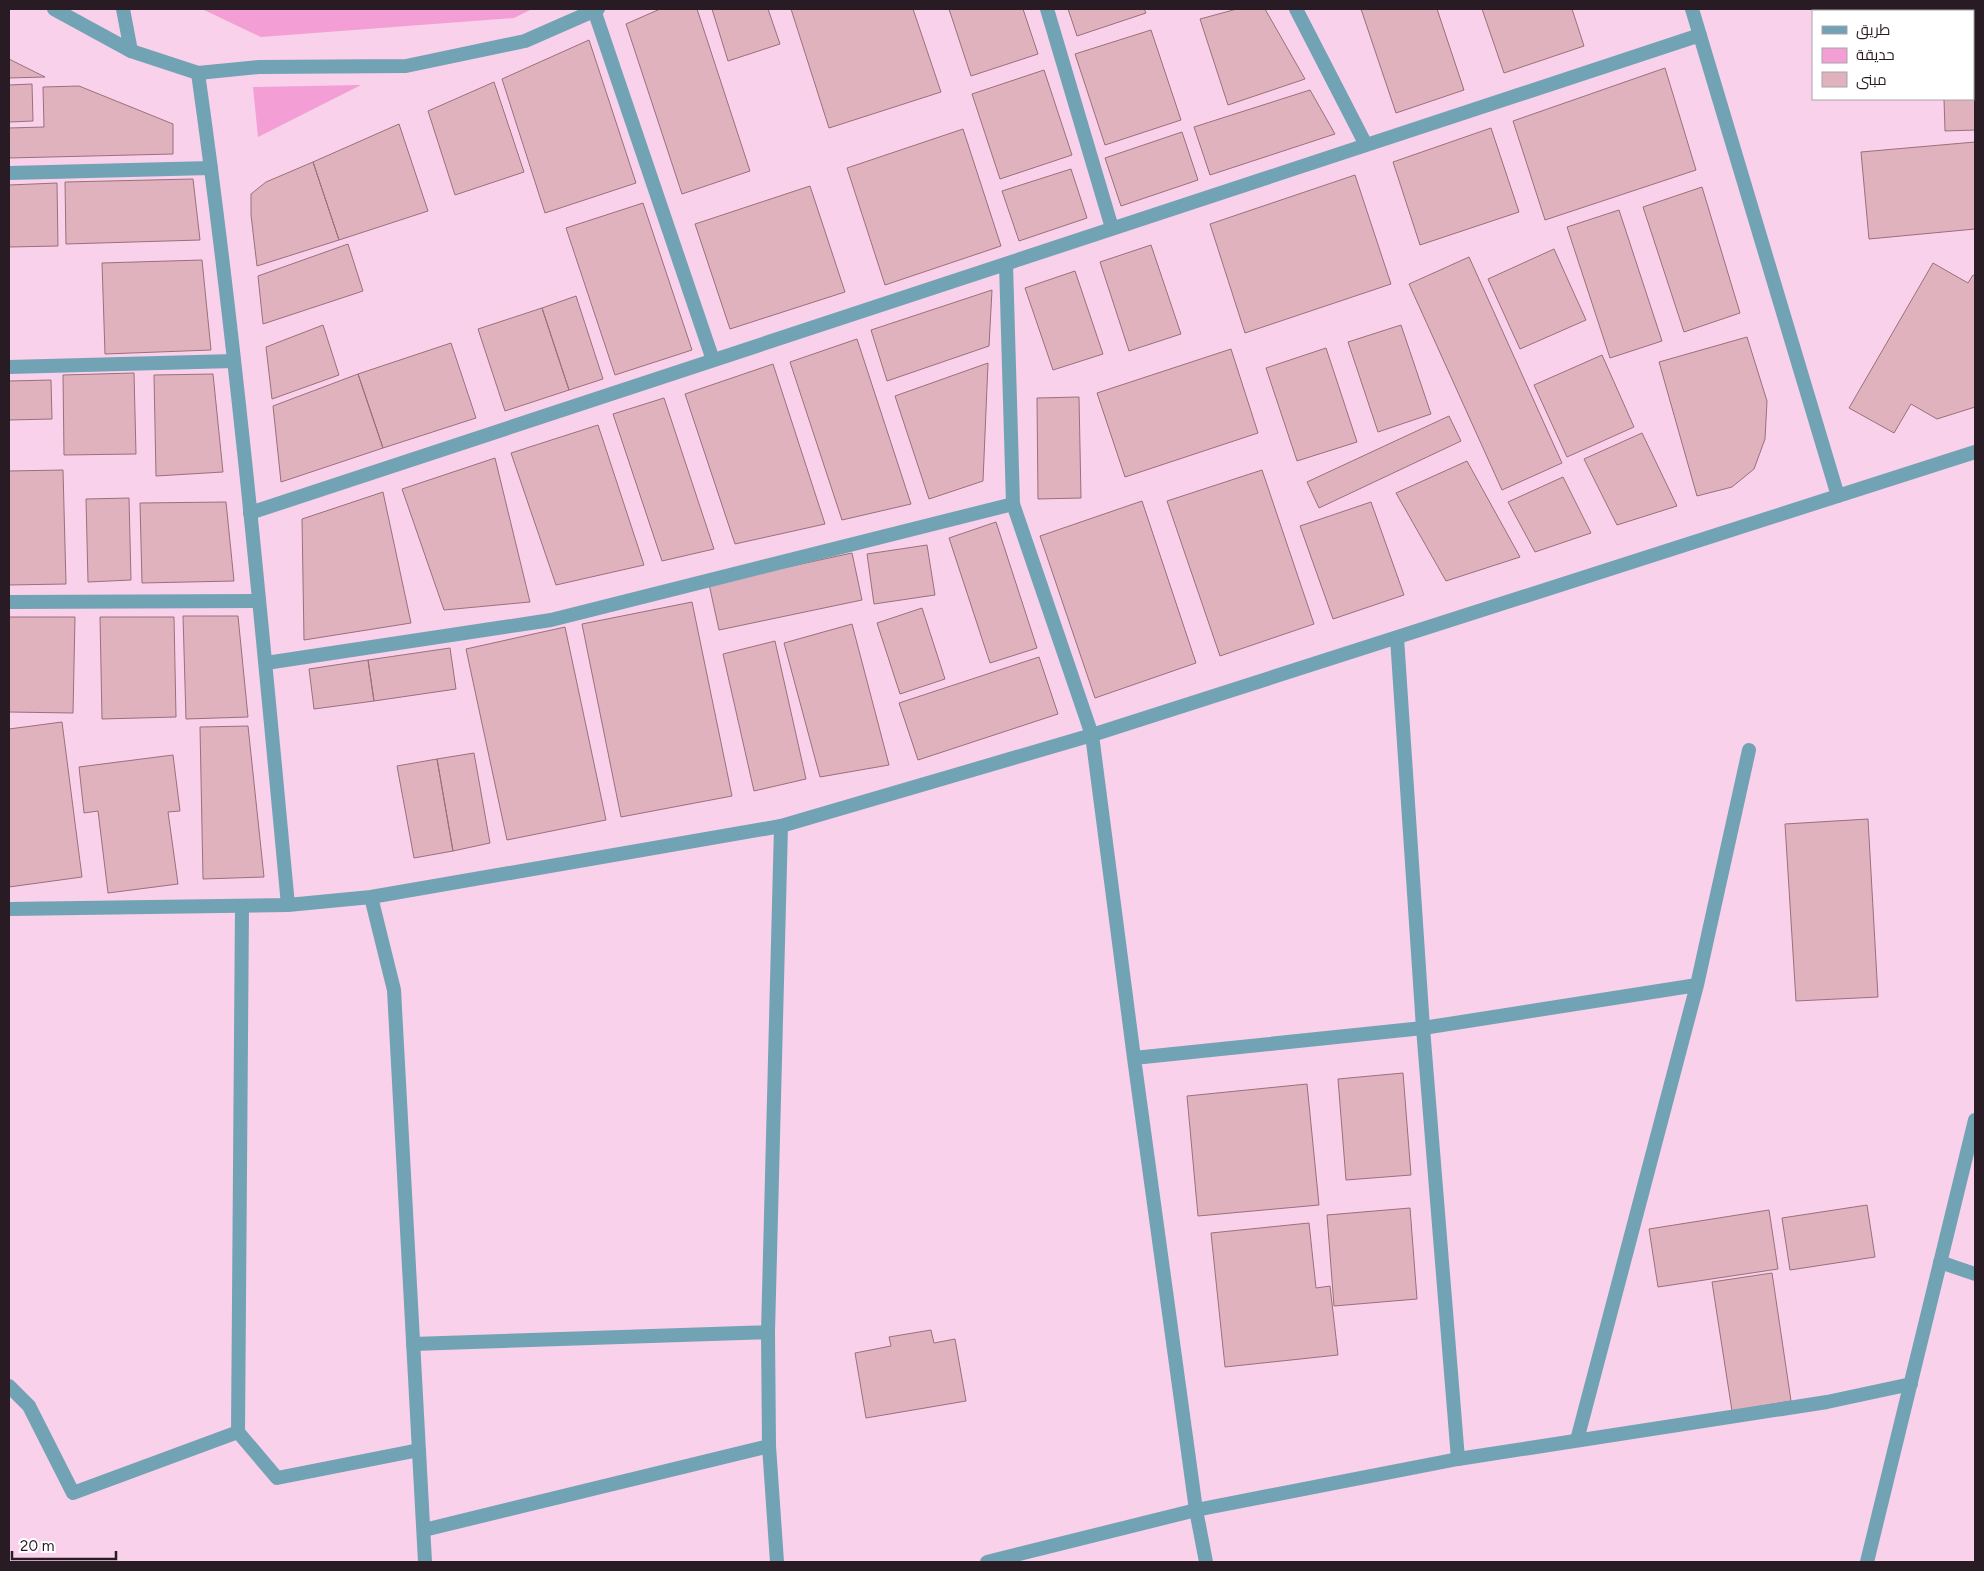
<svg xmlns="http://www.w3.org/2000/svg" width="1984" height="1571" font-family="Figtree,Cairo,sans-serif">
<rect width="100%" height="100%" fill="#f9d1ea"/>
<path fill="#f39fd5" d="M 202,9 L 532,9 L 514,18 L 261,37 Z
M 361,85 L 258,137 L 253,87 Z"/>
<path fill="#dfb2be" stroke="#9a707b" d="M 660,9 L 697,9 L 750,171 L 682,194 L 626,24 Z
M 712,9 L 768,9 L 780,44 L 728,61 Z
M 791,9 L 913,9 L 941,92 L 829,128 Z
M 949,9 L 1023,9 L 1038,54 L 971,76 Z
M 1068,9 L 1144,9 L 1146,13 L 1077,36 Z
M 1237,9 L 1265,9 L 1305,79 L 1228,105 L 1200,19 Z
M 1361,9 L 1437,9 L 1464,90 L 1396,113 Z
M 1482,9 L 1572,9 L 1584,46 L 1504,73 Z
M 1151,30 L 1181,120 L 1105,145 L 1075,54 Z
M 589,40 L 636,183 L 545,213 L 502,79 Z
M 9,59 L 45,77 L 9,78 Z
M 1665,68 L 1696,170 L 1545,220 L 1513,121 Z
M 1044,70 L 1072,155 L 1000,179 L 972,94 Z
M 1973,75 L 1975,75 L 1975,130 L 1945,131 L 1944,99 L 1973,99 Z
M 494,82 L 524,172 L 455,195 L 428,111 Z
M 32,84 L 33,121 L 9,122 L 9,85 Z
M 79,86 L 173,124 L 173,154 L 9,158 L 9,128 L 44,127 L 43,87 Z
M 1310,90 L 1335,134 L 1210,175 L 1194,127 Z
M 399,124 L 428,211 L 339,240 L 313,162 Z
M 1491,128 L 1519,212 L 1420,245 L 1393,162 Z
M 963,129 L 1001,246 L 885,285 L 847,168 Z
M 1182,132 L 1198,180 L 1121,206 L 1105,158 Z
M 1975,142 L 1975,229 L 1869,239 L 1861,152 Z
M 313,162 L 339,240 L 257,266 L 251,215 L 251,194 L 266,182 Z
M 1071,169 L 1087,218 L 1019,241 L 1002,191 Z
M 1355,175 L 1391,284 L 1245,333 L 1210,224 Z
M 193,179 L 200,240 L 66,244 L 65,182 Z
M 57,183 L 58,246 L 9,247 L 9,185 Z
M 810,186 L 845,292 L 730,329 L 695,224 Z
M 1702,187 L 1740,313 L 1684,332 L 1643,207 Z
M 643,203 L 692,350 L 615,375 L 566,228 Z
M 1619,210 L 1662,341 L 1610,358 L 1567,227 Z
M 348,244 L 363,291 L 263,324 L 258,276 Z
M 1151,245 L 1181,334 L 1129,351 L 1100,262 Z
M 1554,249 L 1586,320 L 1520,349 L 1488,279 Z
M 1469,257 L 1562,463 L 1502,490 L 1409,284 Z
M 202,260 L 211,350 L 105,354 L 102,263 Z
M 1933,263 L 1968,283 L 1973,275 L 1975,276 L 1975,407 L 1937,419 L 1911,404 L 1894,433 L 1849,408 Z
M 1075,271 L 1103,354 L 1053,370 L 1025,288 Z
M 992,290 L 989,346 L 887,381 L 871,330 Z
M 576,296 L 603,379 L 569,390 L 542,308 Z
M 542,308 L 569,390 L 505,411 L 478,329 Z
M 323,325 L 339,375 L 272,399 L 266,347 Z
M 1401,325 L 1431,414 L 1378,432 L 1348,342 Z
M 1747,337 L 1767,401 L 1765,439 L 1754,469 L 1732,487 L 1697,496 L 1659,362 Z
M 857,339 L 911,504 L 842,520 L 790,362 Z
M 451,343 L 476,418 L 383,448 L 358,374 Z
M 1326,348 L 1357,442 L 1297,461 L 1266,368 Z
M 1231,349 L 1258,433 L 1125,477 L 1097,393 Z
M 1602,355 L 1634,427 L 1567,457 L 1534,385 Z
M 988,363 L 983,481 L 929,499 L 895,396 Z
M 773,364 L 825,524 L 735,544 L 685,394 Z
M 134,373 L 136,454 L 64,455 L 63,375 Z
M 213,374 L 223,472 L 156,476 L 154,375 Z
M 358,374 L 383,448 L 281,482 L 273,406 Z
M 51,380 L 52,419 L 9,420 L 9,381 Z
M 1079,397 L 1081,498 L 1038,499 L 1037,398 Z
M 664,398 L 714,549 L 662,561 L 613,414 Z
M 1449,416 L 1461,441 L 1319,508 L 1307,482 Z
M 598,425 L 644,565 L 556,585 L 511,453 Z
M 1642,433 L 1677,506 L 1617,525 L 1584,459 Z
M 495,458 L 530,602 L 444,610 L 402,489 Z
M 1467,461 L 1520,557 L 1446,581 L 1396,493 Z
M 63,470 L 66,584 L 9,585 L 9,471 Z
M 1262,470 L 1314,624 L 1220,656 L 1167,501 Z
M 1563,477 L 1591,533 L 1535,552 L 1508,502 Z
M 383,492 L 411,623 L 304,640 L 302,519 Z
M 129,498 L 131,580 L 88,582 L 86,499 Z
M 1142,501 L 1196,663 L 1095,698 L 1040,536 Z
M 226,502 L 234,581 L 142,583 L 140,503 Z
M 1371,502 L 1404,595 L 1333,619 L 1300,526 Z
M 996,522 L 1037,648 L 990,663 L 949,538 Z
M 927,545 L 935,595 L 874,604 L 867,554 Z
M 852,553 L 862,600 L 719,630 L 709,584 Z
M 692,602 L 732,796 L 621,817 L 582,624 Z
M 922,608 L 945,679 L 900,694 L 877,623 Z
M 183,616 L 238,616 L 248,717 L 186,719 Z
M 9,617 L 75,617 L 73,713 L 9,712 Z
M 100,617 L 174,617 L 176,717 L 102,719 Z
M 852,624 L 889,765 L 820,777 L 784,643 Z
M 565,627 L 606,820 L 507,840 L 466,649 Z
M 775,641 L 806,779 L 754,791 L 723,654 Z
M 450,648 L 456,689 L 374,701 L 368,660 Z
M 1039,657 L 1058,714 L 918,760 L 899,703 Z
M 368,660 L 374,701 L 314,709 L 309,669 Z
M 62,722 L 82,877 L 9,887 L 9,729 Z
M 248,726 L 264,877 L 203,879 L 200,727 Z
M 474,753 L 490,843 L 453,851 L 437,759 Z
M 173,755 L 180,811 L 168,812 L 178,884 L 108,893 L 98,811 L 84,813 L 79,767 Z
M 437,759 L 453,851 L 414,858 L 397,766 Z
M 1868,819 L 1878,997 L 1796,1001 L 1785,824 Z
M 1403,1073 L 1411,1175 L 1346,1180 L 1338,1079 Z
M 1307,1084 L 1319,1205 L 1198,1216 L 1187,1096 Z
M 1867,1205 L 1875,1257 L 1790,1270 L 1782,1218 Z
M 1410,1208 L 1417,1299 L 1334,1306 L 1327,1215 Z
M 1769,1210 L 1778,1269 L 1658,1287 L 1649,1229 Z
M 1309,1223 L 1316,1288 L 1330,1286 L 1338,1355 L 1225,1367 L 1211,1233 Z
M 1772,1273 L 1791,1401 L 1732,1411 L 1712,1282 Z
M 931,1330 L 934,1343 L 955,1339 L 966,1401 L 866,1418 L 855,1353 L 891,1346 L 889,1337 Z"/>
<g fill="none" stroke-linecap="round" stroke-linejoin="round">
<path stroke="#71a3b4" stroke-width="14" d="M 54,9 L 131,51 L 198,73 L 259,67 L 406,66 L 525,41 L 598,9
M 1047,9 L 1112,228
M 1296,9 L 1366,145
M 1692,9 L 1838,496
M 594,10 L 713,360
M 9,173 L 211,168
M 1006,264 L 1013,504 L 1092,735 L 1134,1058 L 1196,1510 L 1206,1562
M 9,367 L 234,361
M 250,513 L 1700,35
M 9,602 L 259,601
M 1397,638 L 1423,1028 L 1458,1459
M 266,663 L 551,620 L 1013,504
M 242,906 L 238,1432 L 277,1478 L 419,1450
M 1134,1058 L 1423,1028 L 1697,985
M 768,1332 L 781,826
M 413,1344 L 768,1332 L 769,1446
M 9,1386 L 29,1406 L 73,1493 L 238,1432
M 1577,1440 L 1697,985 L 1749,750
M 424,1530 L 769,1446 L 777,1562"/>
<path stroke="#71a3b4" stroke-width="14" d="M 123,9 L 131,51
M 198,73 C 237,349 262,627 288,905
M 371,897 L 394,990 L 425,1562
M 9,909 L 288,905 L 371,897 L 781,826 L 1092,735 L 1975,452
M 1940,1262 L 1975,1274
M 987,1562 L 1196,1510 L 1458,1459 L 1827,1402 L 1911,1384
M 1867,1562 L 1975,1120"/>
</g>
<rect width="1984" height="1571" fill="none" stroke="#291b24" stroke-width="20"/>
<rect x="1812" y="10" width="162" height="90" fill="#ffffff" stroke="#a9a4a7"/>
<rect x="1822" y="26" width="25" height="8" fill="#71a3b4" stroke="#a9a4a7"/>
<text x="1856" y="35" font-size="15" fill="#291b24">طريق</text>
<rect x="1822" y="48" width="25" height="15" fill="#f39fd5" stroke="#a9a4a7"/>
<text x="1856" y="60" font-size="15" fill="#291b24">حديقة</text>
<rect x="1822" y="72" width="25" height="15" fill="#dfb2be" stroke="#a9a4a7"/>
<text x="1856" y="85" font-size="15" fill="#291b24">مبنى</text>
<path d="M12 1551v8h104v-8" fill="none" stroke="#291b24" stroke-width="2.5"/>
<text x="20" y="1551" font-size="15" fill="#291b24" stroke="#ffffff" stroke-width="4" paint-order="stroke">20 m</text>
</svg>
